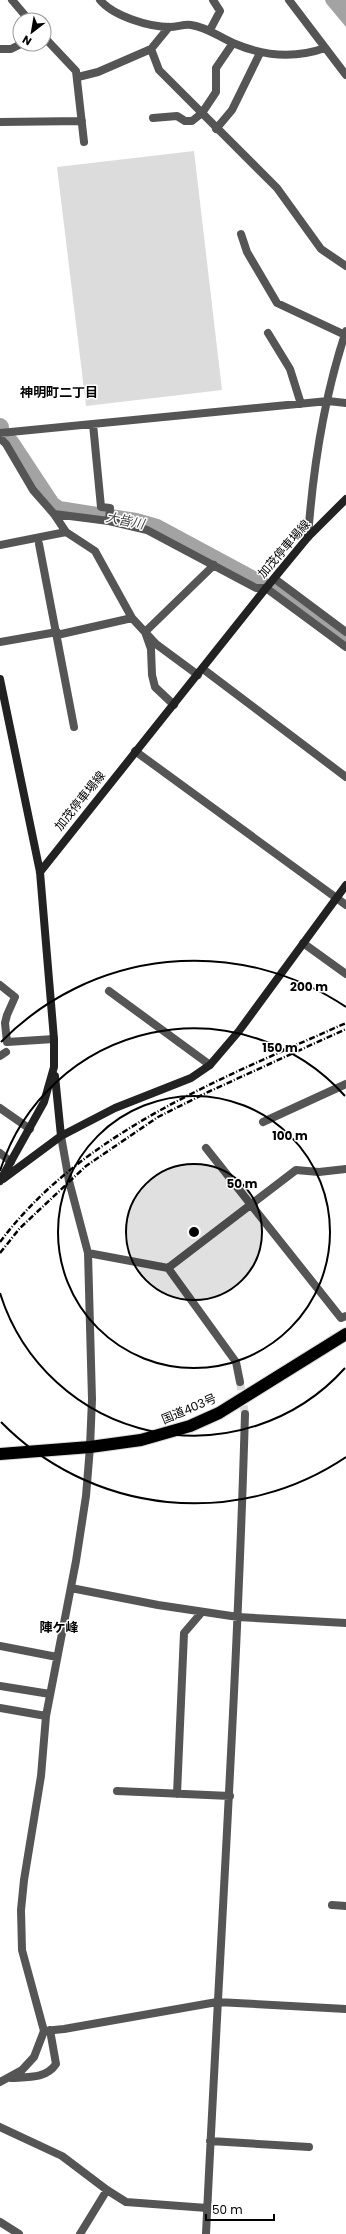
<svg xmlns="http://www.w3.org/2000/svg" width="346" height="2234" font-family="Poppins,'Noto Sans JP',sans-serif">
<rect width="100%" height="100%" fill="#fff"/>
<path fill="#dcdcdc" d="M 194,151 L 222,390 L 86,406 L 57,167 Z"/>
<path fill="#a3a3a3" d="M 325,0 L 346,0 L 346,27 L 326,3 Z"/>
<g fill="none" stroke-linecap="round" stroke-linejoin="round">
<path stroke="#a3a3a3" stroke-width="16" d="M 0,426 L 1,427
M 11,442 L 52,504 L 59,509 L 136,521 L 157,527 L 261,583
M 277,589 L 346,642"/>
<path stroke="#d9d9d9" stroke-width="8" stroke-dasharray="8 4" stroke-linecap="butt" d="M 240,1382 L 245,1414"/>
<defs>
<path id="highway" d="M 0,1454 L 90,1447 L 141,1440 L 190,1426 L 219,1413 L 346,1334"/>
</defs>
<use href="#highway" stroke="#dbdbdb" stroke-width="14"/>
<path stroke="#555" stroke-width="8" d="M 12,0 L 29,20
M 100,0 C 113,16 149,27 170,27 C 177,27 184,24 191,25 C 207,27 219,37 233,43 C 263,56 294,59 325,48
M 289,0 L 346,75
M 210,30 L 220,11 L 213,0
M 44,37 L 76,71 L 84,142
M 0,49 L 11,49 L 21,44
M 151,49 L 159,70 L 277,188 L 321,249 L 346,266
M 78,77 L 98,72 L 151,49 L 169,27
M 153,118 L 177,116 L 185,121 L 192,121 L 202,113 L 216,92 L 216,68 L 233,43
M 0,122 L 82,121
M 216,129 L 232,110 L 260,53
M 241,234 L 247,252 L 277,303 L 345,335
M 268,333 L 290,369 L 301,404
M 93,424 L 101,507 L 110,508 L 109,521
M 0,433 L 328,401 L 346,403
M 0,438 L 6,444 L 33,490 L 54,514 L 66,532 L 95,551 L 132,618 L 156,644 L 198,675
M 54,514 L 109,521 L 147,530 L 256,588 L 266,588 L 346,647
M 308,537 C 313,468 324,397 346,331
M 39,544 L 74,727
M 0,545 L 66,532
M 275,579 L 346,632
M 57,635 L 132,618
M 0,642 L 57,632
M 203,669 L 346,777
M 174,705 L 155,687 L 152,675 L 151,649 L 145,632 L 214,565
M 135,751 L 346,905
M 303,943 L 346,974
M 0,985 L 15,997 L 7,1015 L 5,1023 L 7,1042 L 54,1039
M 109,991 L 210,1065
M 0,1056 L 6,1052
M 0,1108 L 30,1129
M 263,1122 L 346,1084
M 206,1148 L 341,1318 L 346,1316
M 0,1153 L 11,1162
M 88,1253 L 168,1268 L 236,1362 L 240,1382
M 168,1268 L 296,1170 L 319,1172 L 346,1169
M 71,1588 L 158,1605 L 238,1617 L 346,1623
M 0,1646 L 57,1657
M 0,1686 L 50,1694
M 0,1708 L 46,1716
M 117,1791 L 230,1796
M 177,1794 L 184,1633 L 202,1612
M 332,1905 L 346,1906
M 44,2031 L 64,2029 L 217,2002 L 346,2009
M 11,2078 C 28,2077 46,2079 56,2064 L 50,2030
M 0,2082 L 22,2070 L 34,2057 L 44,2031 L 22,1950 L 21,1910 L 24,1880 L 41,1776 L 46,1716 L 76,1561 L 86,1496 L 90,1447 L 92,1399 L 88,1253 L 69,1181 L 61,1136
M 0,2127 L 62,2156 L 107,2190 L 126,2202 L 207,2208
M 210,2141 L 309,2147
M 0,2222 L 19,2234
M 80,2234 L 107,2190
M 206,2234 C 219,1961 237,1688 245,1414"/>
<path stroke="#222" stroke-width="8" d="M 0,679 L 40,872 L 54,1039 L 54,1067 L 44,1102 L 0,1181
M 40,872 L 266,588 L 308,537 L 346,499
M 55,1076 L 61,1136
M 3,1179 L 61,1136 L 115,1108 L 191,1078 L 210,1065 L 239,1031 L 346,885"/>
<use href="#highway" stroke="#000" stroke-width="12"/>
<path stroke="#000" stroke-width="2.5" stroke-dasharray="6 2 1 2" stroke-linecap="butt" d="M 0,1242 C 83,1131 223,1078 346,1023
M 0,1253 L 20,1228 L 86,1166 L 158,1117 L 208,1092 L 346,1029"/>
</g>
<circle cx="194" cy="1232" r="68" fill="#000" fill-opacity=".12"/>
<g fill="none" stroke="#000" stroke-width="2">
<circle cx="194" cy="1232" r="68"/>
<circle cx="194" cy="1232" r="136"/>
<path d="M345 1368A203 203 0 0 1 0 1293M0 1171A203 203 0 0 1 345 1096"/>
<path d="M346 1457A271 271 0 0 1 1 1422M1 1042A271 271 0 0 1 346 1007"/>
</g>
<g text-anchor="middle" stroke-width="3" stroke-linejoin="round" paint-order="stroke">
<g font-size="12" fill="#000" stroke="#fff">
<text transform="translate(284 549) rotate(-49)" y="4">加茂停車場線</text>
<text transform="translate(80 801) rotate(-51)" y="4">加茂停車場線</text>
<text transform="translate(189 1409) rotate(-23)" y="4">国道403号</text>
</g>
<g font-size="13" font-weight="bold" fill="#000" stroke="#fff">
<text x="59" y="397">神明町二丁目</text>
<text x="59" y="1632">陣ケ峰</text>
</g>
<g font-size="13" font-style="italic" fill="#444" stroke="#fff">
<text transform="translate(125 520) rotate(11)" y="5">大皆川</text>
</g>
</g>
<circle cx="194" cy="1232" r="6" fill="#000" stroke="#fff" stroke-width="2"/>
<g font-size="12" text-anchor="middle" font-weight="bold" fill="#000" stroke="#fff" stroke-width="3" stroke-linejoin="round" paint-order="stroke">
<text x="309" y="991">200 m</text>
<text x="280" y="1052">150 m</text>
<text x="290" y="1140">100 m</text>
<text x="242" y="1188">50 m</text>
</g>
<g transform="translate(32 32) rotate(211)"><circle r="19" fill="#ffffff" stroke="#999999"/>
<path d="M0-3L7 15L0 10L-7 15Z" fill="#000000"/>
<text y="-6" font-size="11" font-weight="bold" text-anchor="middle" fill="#000000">N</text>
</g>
<path d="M206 2214v6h68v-6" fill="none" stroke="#000000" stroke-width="2"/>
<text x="212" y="2214" font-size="12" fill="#000000" stroke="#ffffff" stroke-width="3" paint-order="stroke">50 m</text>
</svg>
